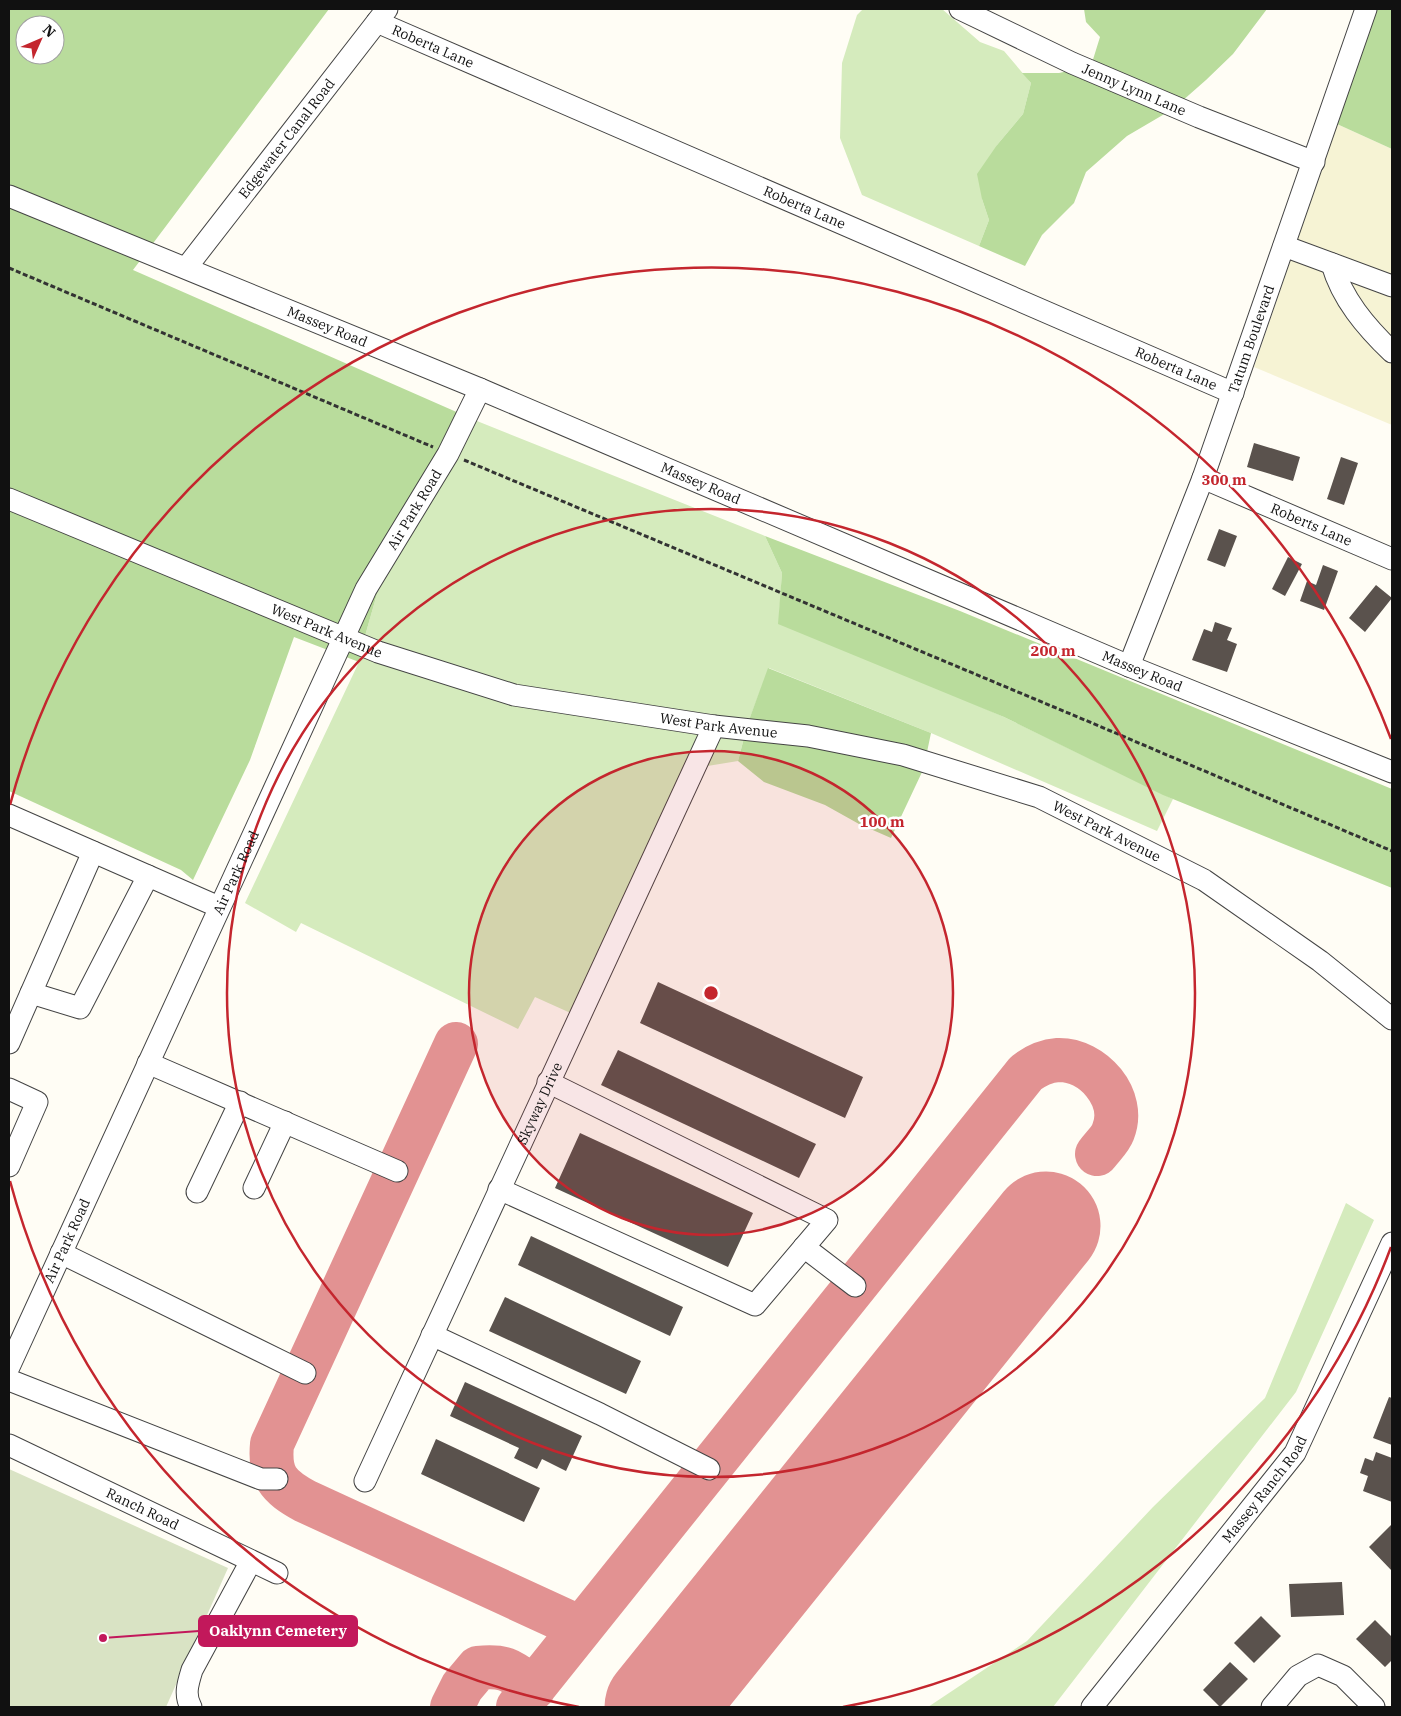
<svg xmlns="http://www.w3.org/2000/svg" width="1401" height="1716" font-family="'IBM Plex Serif',serif">
<rect width="100%" height="100%" fill="#fffdf5"/>
<path fill="#f6f3d4" d="M 1337,124 L 1392,149 L 1392,425 L 1254,367 Z"/>
<path fill="#d5ebbd" d="M 863,9 L 942,9 L 980,42 L 1004,51 L 1031,83 L 1023,114 L 997,145 L 982,199 L 989,220 L 979,246 L 862,195 L 840,138 L 842,63 L 857,15 Z
M 477,421 L 765,536 L 782,573 L 779,618 L 1004,717 L 1173,799 L 1157,831 L 931,733 L 769,668 L 749,720 L 517,686 L 382,643 L 365,636 L 383,573 Z
M 361,655 L 744,738 L 738,761 L 683,770 L 575,1015 L 535,997 L 518,1029 L 301,923 L 296,932 L 245,903 L 359,662 Z
M 1346,1203 L 1374,1220 L 1296,1392 L 1053,1707 L 928,1707 L 1027,1641 L 1153,1507 L 1265,1398 Z"/>
<path fill="#b9dc9c" fill-rule="evenodd" d="M 9,9 L 329,9 L 133,270 L 477,421 L 383,573 L 365,636 L 9,489 ZM 25,25 L 55,25 L 55,55 L 25,55 Z
M 1084,9 L 1267,9 L 1233,54 L 1206,80 L 1173,109 L 1127,136 L 1086,172 L 1074,203 L 1042,235 L 1025,266 L 979,246 L 989,220 L 982,199 L 977,174 L 997,145 L 1023,114 L 1031,83 L 1022,73 L 1059,73 L 1091,66 L 1100,37 L 1086,22 Z
M 1376,9 L 1392,9 L 1392,149 L 1337,124 Z
M 9,509 L 361,655 L 359,662 L 294,637 L 250,760 L 193,880 L 181,870 L 9,791 Z
M 765,536 L 960,611 L 1392,789 L 1392,888 L 1163,795 L 1004,717 L 778,624 L 782,573 Z
M 768,668 L 931,733 L 927,752 L 749,720 Z
M 744,738 L 806,744 L 923,770 L 891,838 L 859,824 L 825,805 L 764,782 L 738,761 Z"/>
<path fill="#d9e3c4" d="M 9,1469 L 228,1568 L 166,1707 L 9,1707 Z"/>
<g fill="none" stroke-linecap="round" stroke-linejoin="round">
<path stroke="#e29292" stroke-width="44" d="M 456,1044 L 272,1444 C 269,1476 278,1486 305,1501 L 581,1628
M 452,1707 L 462,1687 L 478,1668 C 507,1665 511,1671 534,1688
M 518,1707 L 1026,1073 C 1035,1066 1046,1061 1058,1060 C 1093,1059 1127,1098 1113,1132 C 1110,1140 1102,1147 1097,1154"/>
<path stroke="#e29292" stroke-width="109" d="M 659,1707 L 1046,1226"/>
</g>
<path fill="#5a524d" d="M 1254,443 L 1300,457 L 1293,481 L 1247,467 Z
M 1341,457 L 1358,463 L 1344,505 L 1327,499 Z
M 1219,529 L 1237,536 L 1225,567 L 1207,560 Z
M 1288,557 L 1302,564 L 1285,596 L 1272,589 Z
M 1323,565 L 1338,571 L 1324,610 L 1300,601 L 1307,581 L 1316,585 Z
M 1376,585 L 1392,598 L 1365,632 L 1349,618 Z
M 1215,622 L 1232,628 L 1227,640 L 1237,644 L 1227,672 L 1192,660 L 1204,629 L 1212,632 Z
M 658,982 L 863,1077 L 845,1118 L 640,1023 Z
M 618,1050 L 816,1144 L 799,1178 L 601,1085 Z
M 580,1133 L 753,1213 L 728,1267 L 555,1188 Z
M 531,1236 L 683,1307 L 670,1336 L 518,1265 Z
M 505,1297 L 641,1361 L 626,1394 L 489,1331 Z
M 465,1382 L 582,1436 L 566,1471 L 542,1459 L 537,1469 L 514,1458 L 519,1448 L 450,1416 Z
M 1389,1397 L 1392,1398 L 1392,1445 L 1373,1438 Z
M 436,1439 L 540,1488 L 524,1522 L 421,1474 Z
M 1376,1452 L 1392,1458 L 1392,1502 L 1363,1491 L 1368,1476 L 1360,1473 L 1365,1458 L 1373,1461 Z
M 1392,1524 L 1392,1571 L 1369,1547 Z
M 1342,1582 L 1344,1615 L 1291,1617 L 1289,1584 Z
M 1261,1616 L 1281,1636 L 1254,1663 L 1234,1643 Z
M 1375,1620 L 1392,1637 L 1392,1660 L 1385,1667 L 1356,1639 Z
M 1230,1662 L 1248,1679 L 1220,1707 L 1203,1690 Z"/>
<g fill="none" stroke-linecap="round" stroke-linejoin="round">
<defs>
<g id="minor">
<path id="s1" d="M 960,9 L 1072,63 L 1199,117 L 1314,162"/>
<path id="s2" d="M 377,22 L 1233,393"/>
<path id="s3" d="M 9,196 L 480,389 L 1129,666 L 1392,772"/>
<path d="M 1284,246 L 1392,286"/>
<path d="M 1332,264 C 1342,299 1366,327 1392,352"/>
<path id="s4" d="M 186,268 L 387,9"/>
<path id="s5" d="M 1203,478 L 1392,559"/>
<path id="s6" d="M 9,499 L 378,652 L 514,695 L 714,726 L 808,736 L 903,755 L 1039,797 L 1204,880 L 1320,961 L 1392,1019"/>
<path id="s7" d="M 1129,666 L 1203,478 L 1366,9"/>
<path d="M 9,815 L 219,907"/>
<path d="M 31,993 L 80,1008 L 148,876"/>
<path d="M 9,1043 L 93,852"/>
<path d="M 148,1063 L 397,1171"/>
<path d="M 9,1089 L 37,1102 L 9,1166"/>
<path d="M 254,1188 L 285,1122"/>
<path d="M 499,1189 L 755,1305 L 827,1220 L 548,1082"/>
<path d="M 197,1192 L 240,1102"/>
<path d="M 804,1247 L 855,1286"/>
<path d="M 61,1253 L 305,1373"/>
<path d="M 432,1335 L 600,1414 L 709,1469"/>
<path id="s8" d="M 9,1367 L 366,589 L 448,454 L 480,389"/>
<path d="M 9,1380 L 261,1479 L 277,1479"/>
<path id="s9" d="M 9,1445 L 277,1573"/>
<path id="s10" d="M 365,1481 L 714,726"/>
<path d="M 191,1707 C 184,1695 188,1683 192,1670 L 251,1561"/>
<path id="s11" d="M 1092,1707 L 1295,1453 L 1392,1243"/>
<path d="M 1272,1707 L 1298,1676 L 1318,1665 L 1343,1676 L 1374,1707"/>
</g>
</defs>
<use href="#minor" stroke="#444" stroke-width="23"/>
<path stroke="#333" stroke-width="3" stroke-dasharray="5 2.5" stroke-linecap="butt" d="M 9,268 L 433,447
M 464,460 L 1092,723 L 1392,851"/>
<use href="#minor" stroke="#fff" stroke-width="21"/>
</g>
<circle cx="711" cy="993" r="242" fill="#c4262e" fill-opacity=".12"/>
<g fill="none" stroke="#c4262e" stroke-width="2.5">
<circle cx="711" cy="993" r="242"/>
<circle cx="711" cy="993" r="484"/>
<path d="M1391 1247A726 726 0 0 1 843 1707M579 1707A726 726 0 0 1 10 1181M10 805A726 726 0 0 1 1391 739"/>
</g>
<g text-anchor="middle" stroke-width="5" stroke-linejoin="round" paint-order="stroke">
<g font-size="14" fill="#111" stroke="#fff">
<text dy="5" stroke="none"><textPath href="#s2" startOffset="61">Roberta Lane</textPath></text>
<text dy="5" stroke="none"><textPath href="#s1" startOffset="192">Jenny Lynn Lane</textPath></text>
<text dy="5" stroke="none"><textPath href="#s4" startOffset="164">Edgewater Canal Road</textPath></text>
<text dy="5" stroke="none"><textPath href="#s2" startOffset="466">Roberta Lane</textPath></text>
<text dy="5" stroke="none"><textPath href="#s3" startOffset="344">Massey Road</textPath></text>
<text dy="5" stroke="none"><textPath href="#s7" startOffset="349">Tatum Boulevard</textPath></text>
<text dy="5" stroke="none"><textPath href="#s2" startOffset="871">Roberta Lane</textPath></text>
<text dy="5" stroke="none"><textPath href="#s3" startOffset="749">Massey Road</textPath></text>
<text dy="5" stroke="none"><textPath href="#s8" startOffset="949">Air Park Road</textPath></text>
<text dy="5" stroke="none"><textPath href="#s5" startOffset="118">Roberts Lane</textPath></text>
<text dy="5" stroke="none"><textPath href="#s6" startOffset="344">West Park Avenue</textPath></text>
<text dy="5" stroke="none"><textPath href="#s3" startOffset="1229">Massey Road</textPath></text>
<text dy="5" stroke="none"><textPath href="#s6" startOffset="749">West Park Avenue</textPath></text>
<text dy="5" stroke="none"><textPath href="#s6" startOffset="1154">West Park Avenue</textPath></text>
<text dy="5" stroke="none"><textPath href="#s8" startOffset="544">Air Park Road</textPath></text>
<text dy="5" stroke="none"><textPath href="#s10" startOffset="416">Skyway Drive</textPath></text>
<text dy="5" stroke="none"><textPath href="#s8" startOffset="139">Air Park Road</textPath></text>
<text dy="5" stroke="none"><textPath href="#s11" startOffset="278">Massey Ranch Road</textPath></text>
<text dy="5" stroke="none"><textPath href="#s9" startOffset="148">Ranch Road</textPath></text>
</g>
</g>
<circle cx="711" cy="993" r="8" fill="#c4262e" stroke="#fff" stroke-width="2.5"/>
<g font-size="15" text-anchor="middle" font-weight="bold" fill="#c4262e" stroke="#fff" stroke-width="5" stroke-linejoin="round" paint-order="stroke">
<text x="1224" y="485">300 m</text>
<text x="1053" y="656">200 m</text>
<text x="882" y="827">100 m</text>
</g>
<path fill="none" stroke="#c2185b" stroke-width="2" d="M103 1638L199 1631"/>
<circle fill="#c2185b" stroke="#fff" stroke-width="2" cx="103" cy="1638" r="5"/>
<rect fill="#c2185b" stroke="#c2185b" stroke-width="2" x="199" y="1616" width="158" height="30" rx="5"/>
<g font-size="15" text-anchor="middle" font-weight="bold" fill="#fff">
<text x="278" y="1636">Oaklynn Cemetery</text>
</g>
<rect width="1401" height="1716" fill="none" stroke="#111111" stroke-width="20"/>
<g transform="translate(40 40) rotate(45)"><circle r="24" fill="#ffffff" stroke="#a0a0a0"/>
<path d="M0-4L9 19L0 12L-9 19Z" fill="#c4262e"/>
<text y="-8" font-size="14" font-weight="bold" text-anchor="middle" fill="#111111">N</text>
</g>
</svg>
